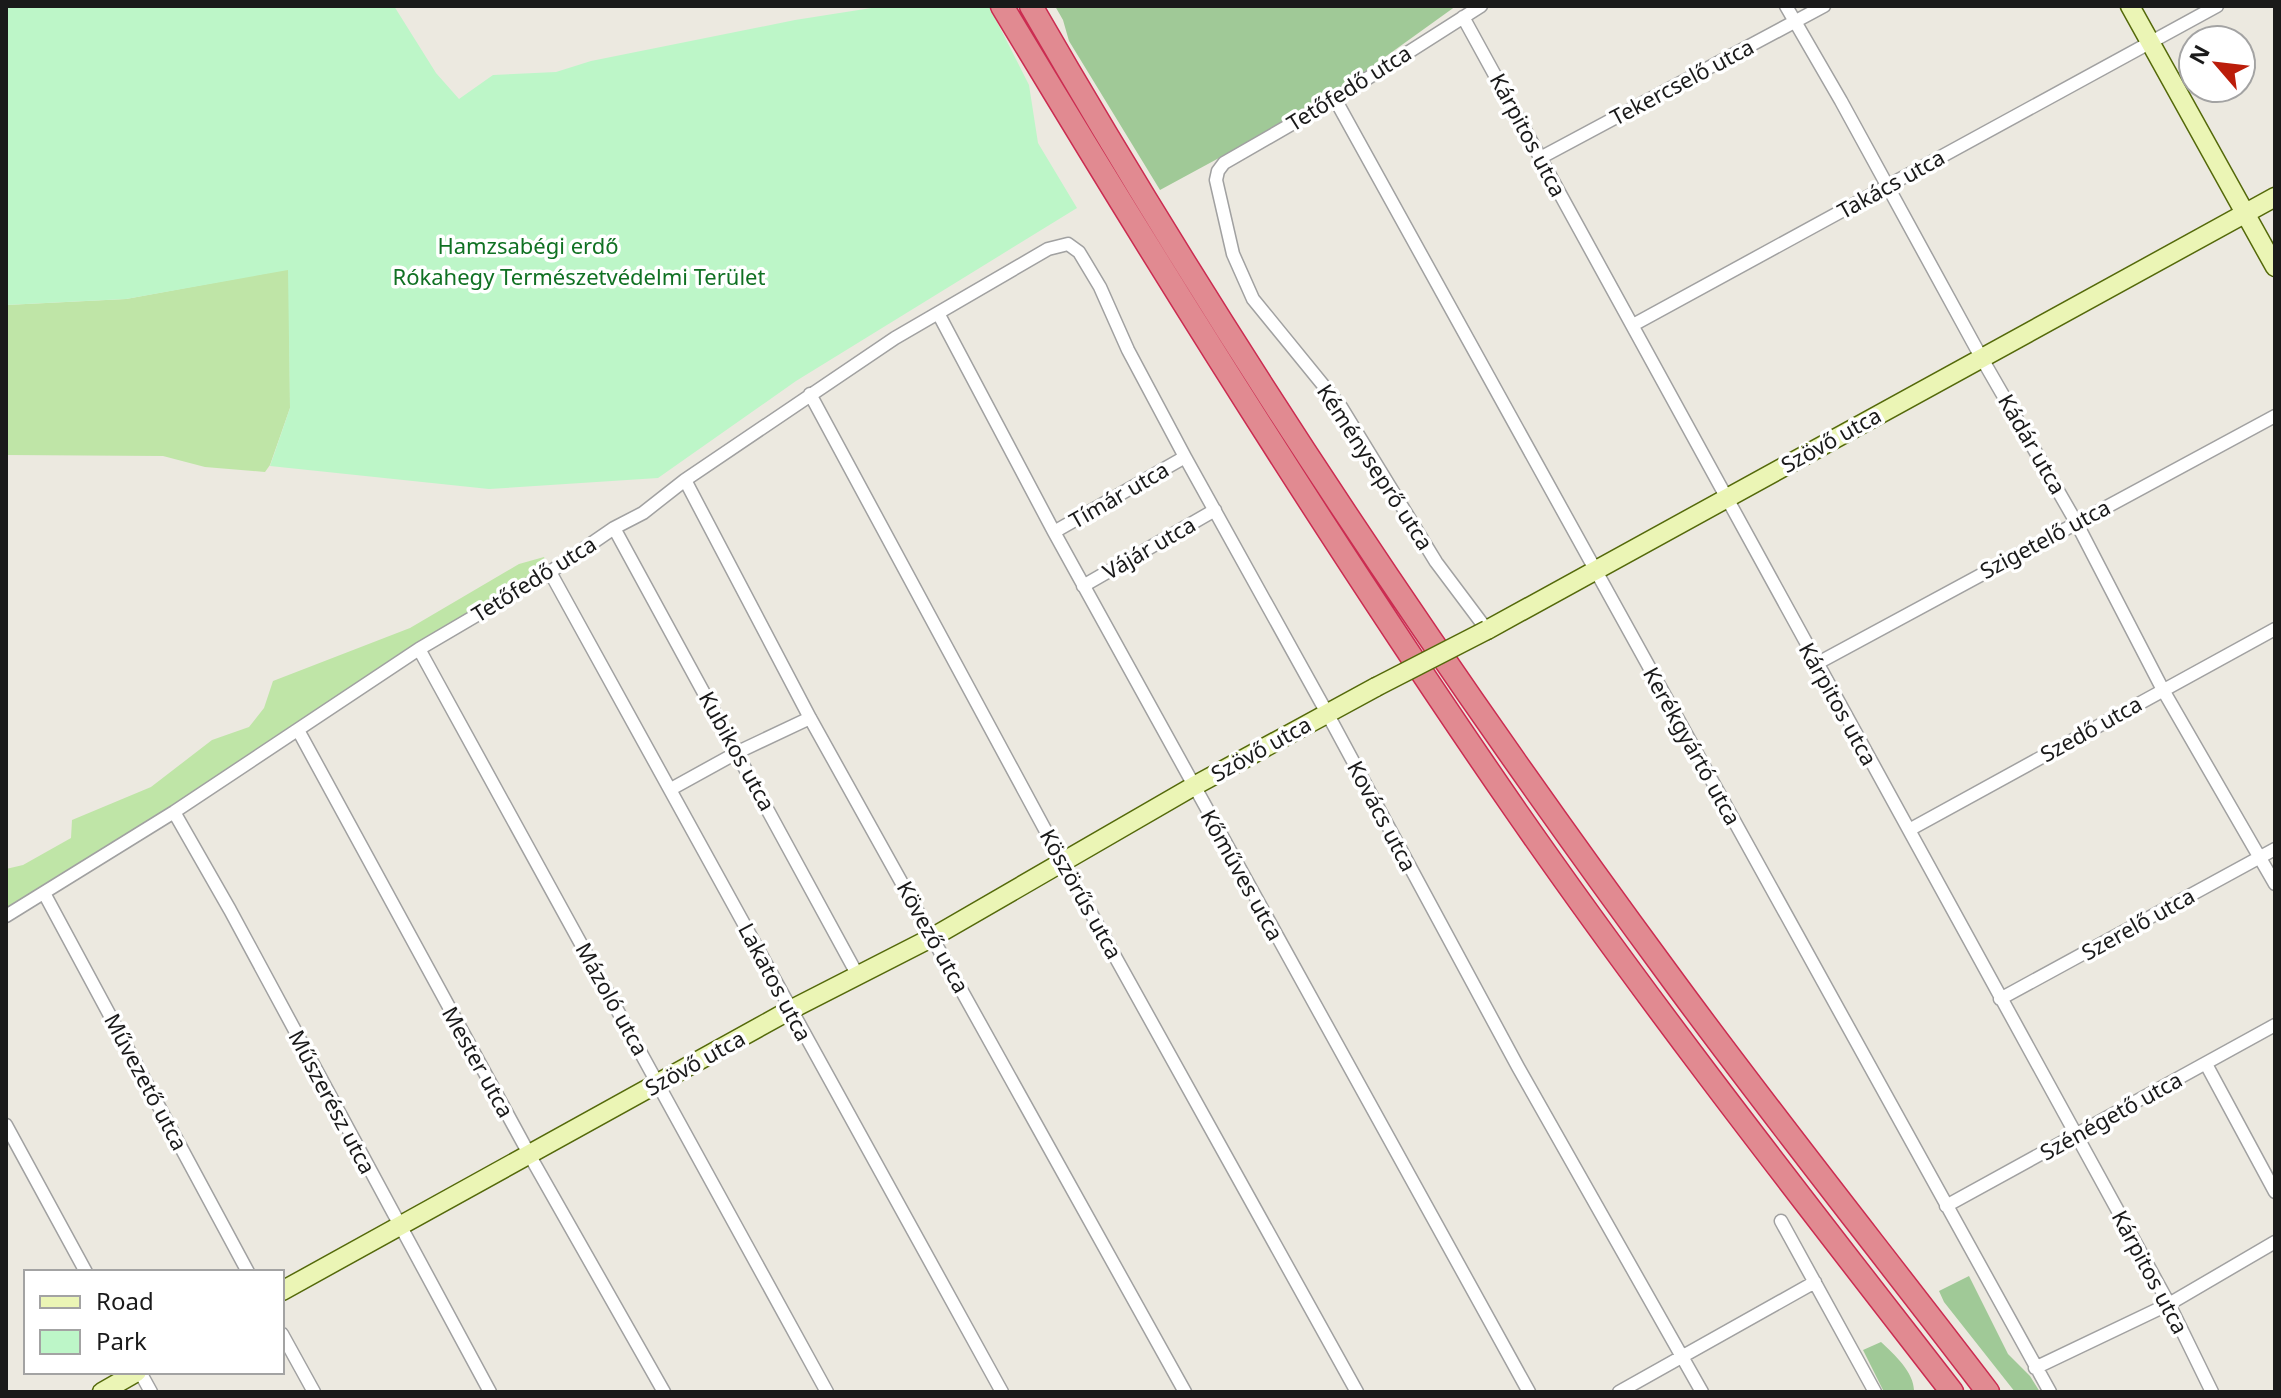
<svg xmlns="http://www.w3.org/2000/svg" width="2281" height="1398" font-family="'Noto Sans',sans-serif">
<rect width="100%" height="100%" fill="#ece9e0"/>
<path fill="#bfe5a7" d="M 289,269 L 290,408 L 270,465 L 265,472 L 205,467 L 163,456 L 6,455 L 6,305 L 126,299 Z
M 544,557 L 550,572 L 6,916 L 6,869 L 23,865 L 71,838 L 72,820 L 151,787 L 212,740 L 249,727 L 264,708 L 273,681 L 410,628 L 519,564 Z"/>
<path fill="#a0c997" d="M 1055,6 L 1456,6 L 1367,70 L 1298,115 L 1160,190 L 1069,41 L 1063,20 Z
M 1969,1276 L 2008,1354 L 2030,1376 L 2040,1392 L 2015,1392 L 1944,1302 L 1939,1291 Z
M 1881,1342 C 1894,1354 1915,1373 1914,1392 L 1884,1392 L 1863,1350 Z"/>
<path fill="#bdf6c8" d="M 6,6 L 394,6 L 436,73 L 459,99 L 493,75 L 556,72 L 591,61 L 795,20 L 884,6 L 989,6 L 1029,85 L 1038,143 L 1077,208 L 796,381 L 658,478 L 489,489 L 270,466 L 290,408 L 288,270 L 126,299 L 6,305 Z"/>
<g fill="none" stroke-linecap="round" stroke-linejoin="round">
<defs>
<path id="street" d="M 1481,6 L 1335,99 L 1224,163 L 1218,171 L 1216,180 L 1233,254 L 1253,299 L 1341,407 L 1436,562 L 1487,630
M 1786,6 L 1841,101 L 1981,357 L 2076,522 L 2163,690 L 2275,884
M 1463,17 L 2169,1304 L 2212,1392
M 1335,99 L 2050,1392
M 1540,158 L 1824,6
M 938,313 L 1054,532 L 1529,1392
M 1633,325 L 2217,6
M 810,394 L 1062,861 L 1357,1392
M 685,480 L 810,718 L 1185,1392
M 614,528 L 857,974
M 1054,532 L 1185,457
M 550,572 L 1002,1392
M 1083,586 L 1215,510
M 419,649 L 827,1392
M 1816,664 L 2275,416
M 298,730 L 534,1163 L 664,1392
M 671,789 L 738,752 L 810,718
M 174,812 L 230,910 L 490,1392
M 1909,830 L 2275,629
M 44,893 L 248,1272
M 6,916 L 174,812 L 419,649 L 550,572 L 614,528 L 643,513 L 685,480 L 895,338 L 1048,249 L 1068,244 L 1079,252 L 1100,287 L 1128,350 L 1185,457 L 1327,713 L 1518,1067 L 1702,1392
M 2000,999 L 2275,849
M 2206,1064 L 2275,1192
M 6,1125 L 86,1272
M 1946,1206 L 2275,1025
M 1781,1221 L 1875,1392
M 282,1334 L 314,1392
M 2035,1368 L 2169,1304 L 2275,1242
M 140,1372 L 151,1392
M 1619,1392 L 1815,1282"/>
<path id="secondary" d="M 2130,6 L 2275,267
M 1487,630 L 2275,197
M 282,1291 L 790,1010 L 933,937 L 1194,786 L 1376,687
M 102,1392 L 137,1372"/>
<path id="highway" d="M 1002,6 C 1166,279 1335,549 1516,811 C 1654,1010 1804,1201 1952,1392
M 1031,6 C 1224,341 1440,664 1669,975 C 1772,1116 1882,1253 1988,1392"/>
</defs>
<use href="#street" stroke="#a1a1a1" stroke-width="15"/>
<use href="#secondary" stroke="#54690a" stroke-width="21"/>
<use href="#highway" stroke="#cb2c51" stroke-width="25"/>
<use href="#street" stroke="#fff" stroke-width="12"/>
<use href="#secondary" stroke="#ebf5b5" stroke-width="18"/>
<use href="#highway" stroke="#e18a91" stroke-width="22"/>
<defs>
<path id="secondary-bridge" d="M 1376,687 L 1487,630"/>
</defs>
<use href="#secondary-bridge" stroke="#54690a" stroke-width="21" stroke-linecap="butt"/>
<use href="#secondary-bridge" stroke="#ebf5b5" stroke-width="18"/>
</g>
<g text-anchor="middle" stroke-width="7" stroke-linejoin="round" paint-order="stroke">
<g font-size="22" fill="#1a1a1a" stroke="#fff">
<text transform="translate(1682 82) rotate(-28)" y="8">Tekercselő utca</text>
<text transform="translate(1349 88) rotate(-32)" y="8">Tetőfedő utca</text>
<text transform="translate(1528 135) rotate(62)" y="8">Kárpitos utca</text>
<text transform="translate(1891 184) rotate(-29)" y="8">Takács utca</text>
<text transform="translate(1831 440) rotate(-29)" y="8">Szövő utca</text>
<text transform="translate(2032 444) rotate(60)" y="8">Kádár utca</text>
<text transform="translate(1375 467) rotate(57)" y="8">Kéményseprő utca</text>
<text transform="translate(1119 495) rotate(-30)" y="8">Tímár utca</text>
<text transform="translate(2045 539) rotate(-28)" y="8">Szigetelő utca</text>
<text transform="translate(1149 548) rotate(-30)" y="8">Vájár utca</text>
<text transform="translate(534 579) rotate(-32)" y="8">Tetőfedő utca</text>
<text transform="translate(1838 704) rotate(61)" y="8">Kárpitos utca</text>
<text transform="translate(2091 729) rotate(-29)" y="8">Szedő utca</text>
<text transform="translate(1692 746) rotate(61)" y="8">Kerékgyártó utca</text>
<text transform="translate(1261 749) rotate(-29)" y="8">Szövő utca</text>
<text transform="translate(737 751) rotate(61)" y="8">Kubikos utca</text>
<text transform="translate(1382 816) rotate(62)" y="8">Kovács utca</text>
<text transform="translate(1242 875) rotate(61)" y="8">Kőműves utca</text>
<text transform="translate(1081 894) rotate(61)" y="8">Köszörűs utca</text>
<text transform="translate(2138 924) rotate(-29)" y="8">Szerelő utca</text>
<text transform="translate(933 937) rotate(61)" y="8">Kövező utca</text>
<text transform="translate(775 982) rotate(62)" y="8">Lakatos utca</text>
<text transform="translate(612 999) rotate(61)" y="8">Mázoló utca</text>
<text transform="translate(478 1062) rotate(61)" y="8">Mester utca</text>
<text transform="translate(695 1063) rotate(-29)" y="8">Szövő utca</text>
<text transform="translate(146 1082) rotate(62)" y="8">Művezető utca</text>
<text transform="translate(332 1102) rotate(62)" y="8">Műszerész utca</text>
<text transform="translate(2111 1116) rotate(-29)" y="8">Szénégető utca</text>
<text transform="translate(2150 1272) rotate(62)" y="8">Kárpitos utca</text>
</g>
<g font-size="22" fill="#107123" stroke="#fff">
<text x="528" y="254">Hamzsabégi erdő</text>
<text x="579" y="285">Rókahegy Természetvédelmi Terület</text>
</g>
</g>
<rect width="2281" height="1398" fill="none" stroke="#1a1a1a" stroke-width="16"/>
<rect x="24" y="1270" width="260" height="104" fill="#ffffff" stroke="#a3a3a3" stroke-width="2"/>
<rect x="40" y="1296" width="40" height="12" fill="#ebf5b5" stroke="#a3a3a3" stroke-width="2"/>
<text x="96" y="1310" font-size="24" fill="#1a1a1a">Road</text>
<rect x="40" y="1330" width="40" height="24" fill="#bdf6c8" stroke="#a3a3a3" stroke-width="2"/>
<text x="96" y="1350" font-size="24" fill="#1a1a1a">Park</text>
<g transform="translate(2217 64) rotate(298)"><circle r="38" fill="#ffffff" stroke="#a3a3a3" stroke-width="2"/>
<path d="M0-6L14 30L0 20L-14 30Z" fill="#bb1d0a"/>
<text y="-12" font-size="22" font-weight="bold" text-anchor="middle" fill="#1a1a1a">N</text>
</g>
</svg>
